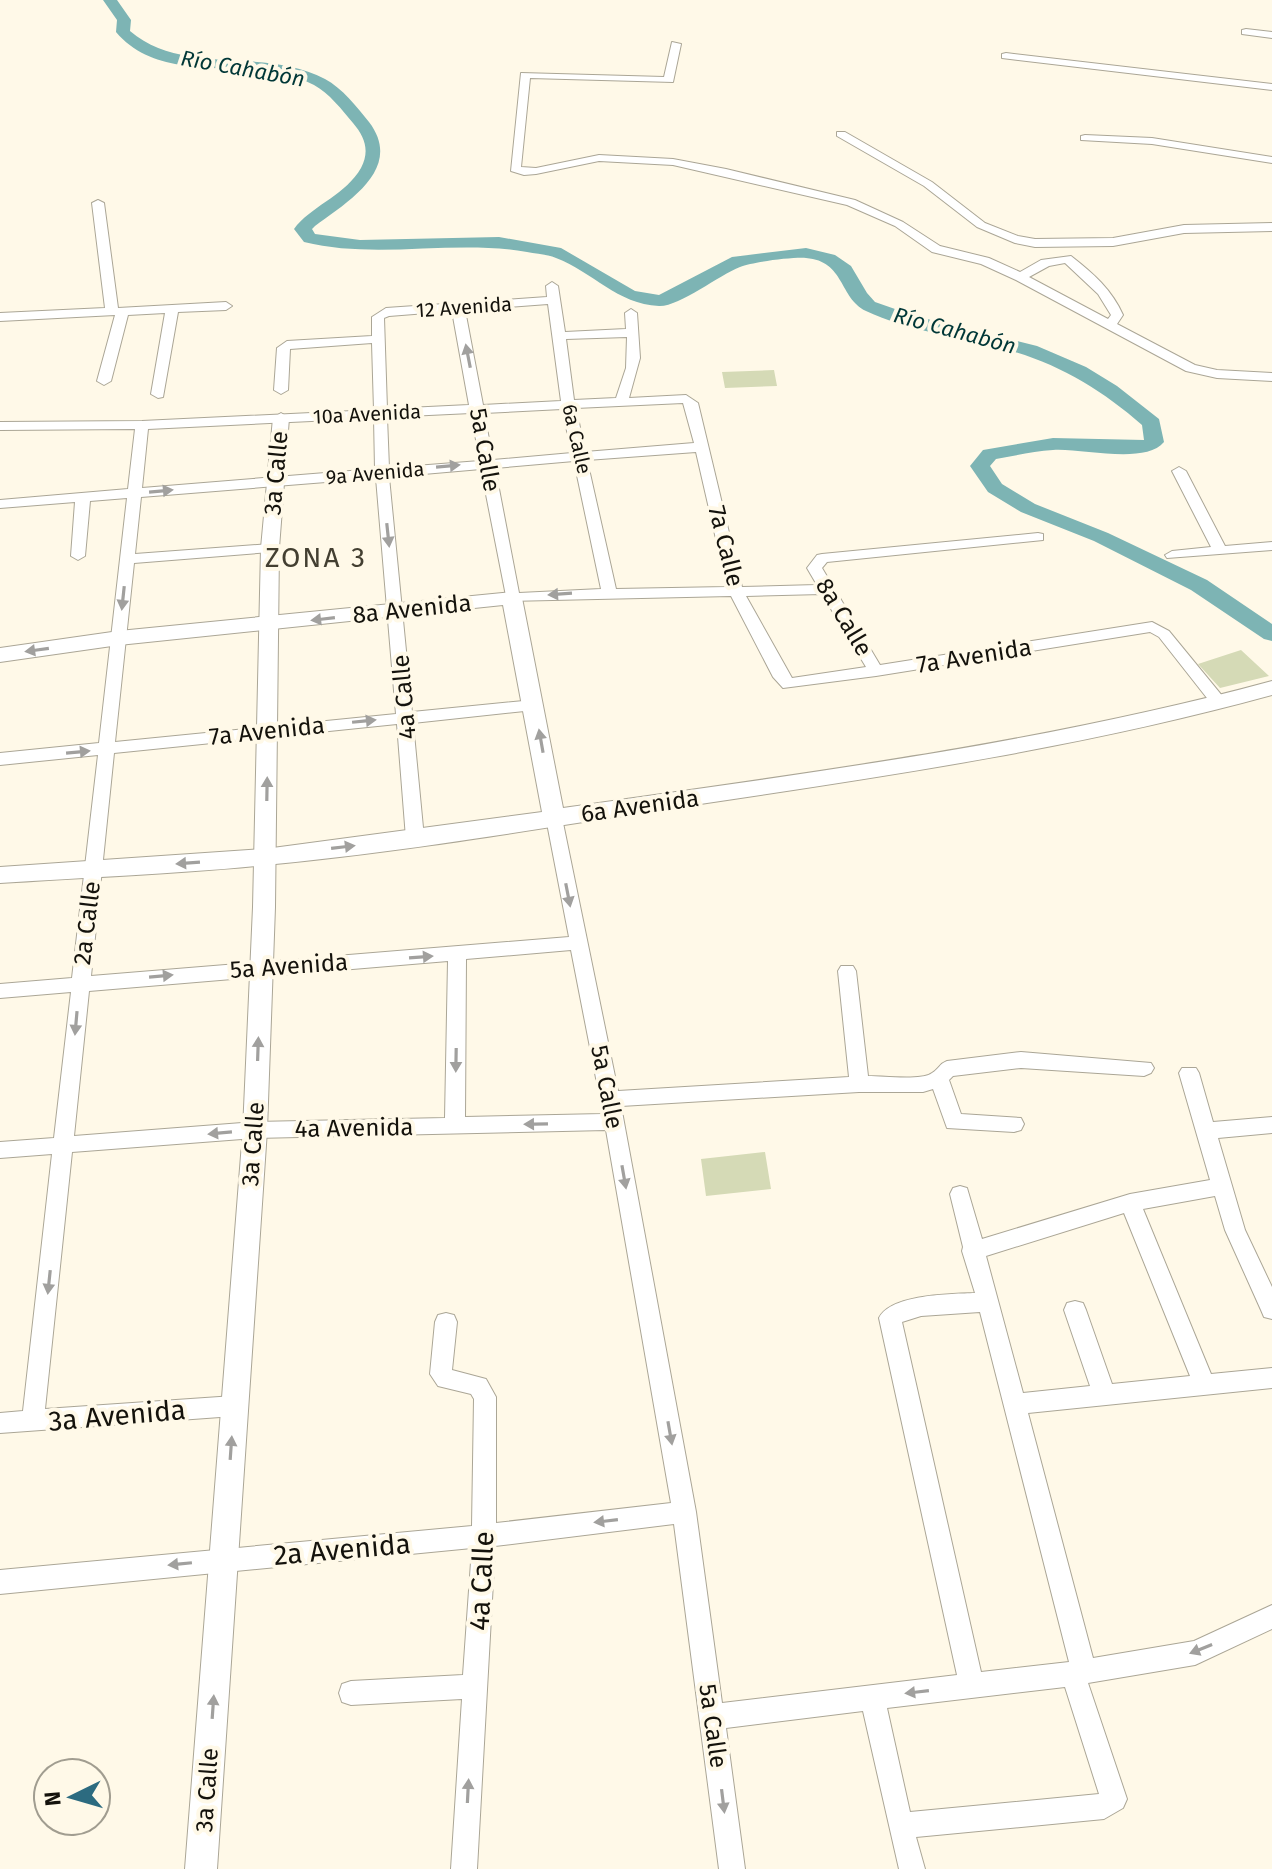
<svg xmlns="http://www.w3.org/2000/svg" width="1272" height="1869" font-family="'Fira Sans',sans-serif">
<rect width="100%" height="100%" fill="#fff9e8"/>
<path fill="#d5dab6" d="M 774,370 L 777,386 L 725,388 L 722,372 Z
M 1241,650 L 1269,676 L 1220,688 L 1198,664 Z
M 765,1152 L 771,1189 L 706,1196 L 701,1159 Z"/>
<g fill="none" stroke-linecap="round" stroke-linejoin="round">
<path fill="#7db4b4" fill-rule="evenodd" d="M 103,0 L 117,0 L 131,20 L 130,31 C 184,77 264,46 325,79 C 342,88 357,107 369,122 C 404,168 349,201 315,226 L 312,229 L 315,234 L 360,240 L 499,237 L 561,248 L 635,291 L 659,295 L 732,257 L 806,248 L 835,255 L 851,266 L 867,293 L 875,302 L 915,316 L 1037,346 L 1086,367 L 1117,386 L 1159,419 L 1164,442 C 1145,465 1082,448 1053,450 C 1034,451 1015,456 996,459 L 990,466 L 1002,484 L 1035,504 L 1108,533 L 1207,580 L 1272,624 L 1272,641 L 1264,639 L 1191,590 L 1094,541 L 1021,512 L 988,492 L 970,466 L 983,450 L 1053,438 L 1144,440 L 1142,425 C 1101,389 1054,361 1000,348 C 956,336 908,331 866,311 C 839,298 845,261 806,258 C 792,257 753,262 740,267 C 719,275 679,307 659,306 C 617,304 593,272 556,258 C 547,254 536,254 527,252 C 453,239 377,260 304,242 L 294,229 L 297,225 C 316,204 346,194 361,168 C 370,151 365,137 353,123 C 342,110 329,93 314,85 C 253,53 164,89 116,32 L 117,20 Z"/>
<defs>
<path id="minor" d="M 1246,29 L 1272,32 L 1272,38 L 1242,34 L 1242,30 Z
M 672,42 L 681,44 L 673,82 L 530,78 L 521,167 L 536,168 L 599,155 L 673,159 L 726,169 L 855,200 L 903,222 L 940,246 L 989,258 L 1020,272 L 1041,260 L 1071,256 C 1093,273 1112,290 1123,315 L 1117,324 L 1195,365 L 1217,370 L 1272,373 L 1272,381 L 1217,378 L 1186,371 L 1016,280 L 981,264 L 932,252 L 895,226 L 847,205 L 673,165 L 599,161 L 536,174 L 524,175 L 511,171 L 521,73 L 664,77 ZM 1065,263 L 1098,294 L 1111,315 L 1108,319 L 1029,277 L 1049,266 Z
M 1006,53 L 1272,84 L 1272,90 L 1002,58 L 1002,54 Z
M 837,132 L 845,132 L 932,182 L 985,223 L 1018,236 L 1035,239 L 1113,238 L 1184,225 L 1272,223 L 1272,231 L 1184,233 L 1113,246 L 1035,247 L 1015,243 L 977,227 L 924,186 L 837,136 Z
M 1085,135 L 1152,138 L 1272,157 L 1272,163 L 1152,144 L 1081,140 L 1081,136 Z
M 98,200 L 104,203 L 118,308 L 226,302 L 232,306 L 226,310 L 178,312 L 163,397 L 158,398 L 151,394 L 165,313 L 128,315 L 111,381 L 104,385 L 97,381 L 115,315 L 0,321 L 0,313 L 105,308 L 92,203 Z
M 552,282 L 558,286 L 565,332 L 626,329 L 625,313 L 631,309 L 637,313 L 640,358 L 629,398 L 686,395 L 698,403 L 742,587 L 817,585 L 807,568 L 817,555 L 822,554 L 1038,533 L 1043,534 L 1043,540 L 827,562 L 822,568 L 880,665 L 1152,622 L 1169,631 L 1228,703 L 1220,708 L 1214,707 L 1159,637 L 1150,632 L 876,676 L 783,688 L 773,677 L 731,596 L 507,601 L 481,469 L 389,477 L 412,712 L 534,700 L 542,705 L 534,710 L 413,723 L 424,838 L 415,844 L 406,838 L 397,724 L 114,753 L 91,976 L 569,937 L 546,818 L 554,812 L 562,818 L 618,1091 L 849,1077 L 838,971 L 841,966 L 853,966 L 856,971 L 868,1076 C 882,1076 922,1081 932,1073 C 939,1069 939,1064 947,1061 L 1021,1052 L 1151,1063 L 1154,1068 L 1151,1073 L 1144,1076 L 1021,1068 L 953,1076 L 949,1080 L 961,1114 L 1021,1118 L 1024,1124 L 1021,1130 L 1014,1132 L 947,1128 L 933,1089 L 923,1092 L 859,1092 L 621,1106 L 696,1512 L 722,1703 L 957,1675 L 879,1318 C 891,1294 951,1294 975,1293 L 962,1251 L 963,1247 L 950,1194 L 953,1188 L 960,1186 L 967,1188 L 982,1239 L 1130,1194 L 1210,1180 L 1179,1073 L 1182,1068 L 1196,1068 L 1199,1073 L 1213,1122 L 1272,1117 L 1272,1133 L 1218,1138 L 1245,1230 L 1272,1287 L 1272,1319 L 1264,1317 L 1261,1310 L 1225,1230 L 1215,1196 L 1143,1209 L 1211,1374 L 1272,1368 L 1272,1388 L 1028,1413 L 1093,1658 L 1194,1641 L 1272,1605 L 1272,1629 L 1195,1665 L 1088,1683 L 1127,1799 L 1123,1808 L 1104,1819 L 916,1837 L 925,1869 L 899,1869 L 863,1711 L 726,1728 L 745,1869 L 719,1869 L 674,1524 L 495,1546 L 477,1869 L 451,1869 L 462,1699 L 351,1705 L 342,1702 L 339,1693 L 342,1684 L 351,1681 L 463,1675 L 472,1548 L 0,1594 L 0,1570 L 472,1526 L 474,1399 L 471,1394 L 438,1386 L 430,1374 L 435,1322 L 438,1315 L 446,1313 L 454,1315 L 457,1322 L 452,1370 L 486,1379 L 496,1397 L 496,1523 L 671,1503 L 606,1130 L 255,1138 L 72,1152 L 45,1409 L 234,1396 L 242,1399 L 245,1406 L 242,1413 L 234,1416 L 0,1433 L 0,1413 L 23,1411 L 52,1154 L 0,1158 L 0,1142 L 54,1138 L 71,992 L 0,998 L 0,984 L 72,978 L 98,755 L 0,765 L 0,753 L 99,743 L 127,498 L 90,501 L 85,556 L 78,560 L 71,556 L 75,502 L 0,508 L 0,500 L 128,489 L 135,429 L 0,430 L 0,422 L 142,421 L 374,410 L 372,343 L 290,349 L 288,390 L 281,394 L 274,390 L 277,348 L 287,341 L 372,336 L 372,317 L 386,308 L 547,297 L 546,286 ZM 548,304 L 561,401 L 483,405 L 465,310 ZM 452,311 L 469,405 L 387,409 L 384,318 L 389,316 ZM 627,337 L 626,368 L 616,398 L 574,400 L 566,339 ZM 683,403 L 694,443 L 585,452 L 576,408 ZM 562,409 L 572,453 L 493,460 L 484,413 ZM 471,413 L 480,461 L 389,468 L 387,417 ZM 374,418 L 375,469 L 142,488 L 148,429 ZM 696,452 L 727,587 L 616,589 L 587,460 ZM 574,461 L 601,589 L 519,593 L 495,468 ZM 376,478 L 396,714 L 115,742 L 134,563 L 270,552 L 277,548 L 270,544 L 135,554 L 141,497 ZM 822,594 L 866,667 L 792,678 L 746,596 ZM 571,950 L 603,1114 L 465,1117 L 466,959 ZM 448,961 L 445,1118 L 255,1122 L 74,1136 L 89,991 ZM 1124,1213 L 1190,1376 L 1112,1384 L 1086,1310 L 1083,1303 L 1075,1301 L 1067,1303 L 1064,1310 L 1090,1386 L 1023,1393 L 986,1256 ZM 980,1312 L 1069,1662 L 981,1672 L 902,1322 L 921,1316 ZM 1065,1687 L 1099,1794 L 910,1812 L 887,1708 Z
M 1179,467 L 1186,471 L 1225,546 L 1272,542 L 1272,550 L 1167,558 L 1165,555 L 1172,551 L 1211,547 L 1172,471 Z"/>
<path id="tertiary" d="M 281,413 L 289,418 L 279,548 L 275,907 L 267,1130 L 217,1869 L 185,1869 L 243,1130 L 253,907 L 261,548 L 273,418 Z"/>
<path id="secondary" d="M 512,592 L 522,598 L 563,808 C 801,774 1040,744 1272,681 L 1272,695 C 1087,746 896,775 707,803 C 560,825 413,851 265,865 C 177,874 88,877 0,883 L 0,867 L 265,849 L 542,812 L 503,605 L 119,645 L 0,662 L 0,648 L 119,631 Z"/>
</defs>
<use href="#minor" stroke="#aba696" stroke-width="2"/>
<use href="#tertiary" stroke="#aba696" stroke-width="2"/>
<use href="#secondary" stroke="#aba696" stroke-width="2"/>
<use href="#minor" fill="#fff" fill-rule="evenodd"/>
<use href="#tertiary" fill="#fff" fill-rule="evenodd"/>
<use href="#secondary" fill="#fff" fill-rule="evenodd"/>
</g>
<defs><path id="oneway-solid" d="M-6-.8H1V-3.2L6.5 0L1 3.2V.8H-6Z" transform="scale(2)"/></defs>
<g fill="#a1a09e">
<use href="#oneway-solid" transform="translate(468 356) rotate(-101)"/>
<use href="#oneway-solid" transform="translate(448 466) rotate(-5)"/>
<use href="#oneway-solid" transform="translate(161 491) rotate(-5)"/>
<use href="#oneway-solid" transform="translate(388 535) rotate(84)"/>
<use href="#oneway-solid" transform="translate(560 594) rotate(176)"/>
<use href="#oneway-solid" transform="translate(123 598) rotate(96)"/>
<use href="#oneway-solid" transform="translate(323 619) rotate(173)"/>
<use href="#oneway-solid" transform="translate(37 650) rotate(172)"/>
<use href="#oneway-solid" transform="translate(364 721) rotate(-6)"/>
<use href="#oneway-solid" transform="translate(541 741) rotate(-100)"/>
<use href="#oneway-solid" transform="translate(78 752) rotate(-5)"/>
<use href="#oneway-solid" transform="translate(267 789) rotate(-89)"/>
<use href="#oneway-solid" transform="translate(343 847) rotate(-7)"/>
<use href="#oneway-solid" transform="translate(188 863) rotate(176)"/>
<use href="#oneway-solid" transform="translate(568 895) rotate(79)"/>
<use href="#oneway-solid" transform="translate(421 957) rotate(-4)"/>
<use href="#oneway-solid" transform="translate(161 976) rotate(-5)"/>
<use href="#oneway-solid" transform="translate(76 1023) rotate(95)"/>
<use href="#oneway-solid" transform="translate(258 1049) rotate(-88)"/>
<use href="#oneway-solid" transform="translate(456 1060) rotate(91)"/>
<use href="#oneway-solid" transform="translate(536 1124) rotate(179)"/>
<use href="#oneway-solid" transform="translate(220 1133) rotate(175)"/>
<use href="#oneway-solid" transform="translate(624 1177) rotate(80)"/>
<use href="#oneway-solid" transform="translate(49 1282) rotate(96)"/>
<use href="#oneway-solid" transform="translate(670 1433) rotate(80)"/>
<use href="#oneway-solid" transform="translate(231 1448) rotate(-86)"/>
<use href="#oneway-solid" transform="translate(606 1521) rotate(173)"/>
<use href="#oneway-solid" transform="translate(180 1564) rotate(174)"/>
<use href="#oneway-solid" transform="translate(1201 1649) rotate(158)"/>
<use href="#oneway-solid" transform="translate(917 1692) rotate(173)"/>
<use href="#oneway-solid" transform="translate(213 1707) rotate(-86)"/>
<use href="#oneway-solid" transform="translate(468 1791) rotate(-87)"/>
<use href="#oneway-solid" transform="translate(723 1801) rotate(83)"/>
</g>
<g text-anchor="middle" stroke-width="8" stroke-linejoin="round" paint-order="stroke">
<g font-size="20" fill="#14120c" stroke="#fff9e8">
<text transform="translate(464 307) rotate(-4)" y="7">12 Avenida</text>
<text transform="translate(367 414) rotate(-3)" y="7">10a Avenida</text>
<text transform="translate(577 439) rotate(77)" y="7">6a Calle</text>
<text transform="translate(375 473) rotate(-5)" y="7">9a Avenida</text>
</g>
<g font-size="22" font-style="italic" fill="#003737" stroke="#fff9e8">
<text transform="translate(243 68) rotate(10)" y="8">Río Cahabón</text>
<text transform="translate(955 330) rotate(15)" y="8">Río Cahabón</text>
</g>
<g font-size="24" fill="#14120c" stroke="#fff9e8">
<text transform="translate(485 450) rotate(80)" y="8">5a Calle</text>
<text transform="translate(276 473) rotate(-85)" y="8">3a Calle</text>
<text transform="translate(726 546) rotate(76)" y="8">7a Calle</text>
<text transform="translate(412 609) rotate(-6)" y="8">8a Avenida</text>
<text transform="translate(844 617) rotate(59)" y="8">8a Calle</text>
<text transform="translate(974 656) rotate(-9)" y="8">7a Avenida</text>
<text transform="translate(404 697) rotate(-95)" y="8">4a Calle</text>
<text transform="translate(267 731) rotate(-6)" y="8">7a Avenida</text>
<text transform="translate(640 806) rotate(-8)" y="8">6a Avenida</text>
<text transform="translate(87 923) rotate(-83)" y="8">2a Calle</text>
<text transform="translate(289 966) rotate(-4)" y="8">5a Avenida</text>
<text transform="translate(607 1087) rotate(79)" y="8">5a Calle</text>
<text transform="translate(354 1128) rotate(-1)" y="8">4a Avenida</text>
<text transform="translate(253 1144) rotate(-86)" y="8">3a Calle</text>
<text transform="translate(713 1726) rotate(82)" y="8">5a Calle</text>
<text transform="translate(207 1790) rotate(-86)" y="8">3a Calle</text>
</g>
<g font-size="28" letter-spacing="2" fill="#433f31" stroke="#fff9e8">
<text x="316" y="567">ZONA 3</text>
</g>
<g font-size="28" fill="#14120c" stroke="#fff9e8">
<text transform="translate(117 1415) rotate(-5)" y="10">3a Avenida</text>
<text transform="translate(342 1549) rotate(-5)" y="10">2a Avenida</text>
<text transform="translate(481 1581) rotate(-87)" y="10">4a Calle</text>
</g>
</g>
<g transform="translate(72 1797) rotate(265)"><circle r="38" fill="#fff9e8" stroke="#a19d90" stroke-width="2"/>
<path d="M0-6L14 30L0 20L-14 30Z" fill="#2c6b80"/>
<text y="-12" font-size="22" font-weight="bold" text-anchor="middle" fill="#14120c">N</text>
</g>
</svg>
